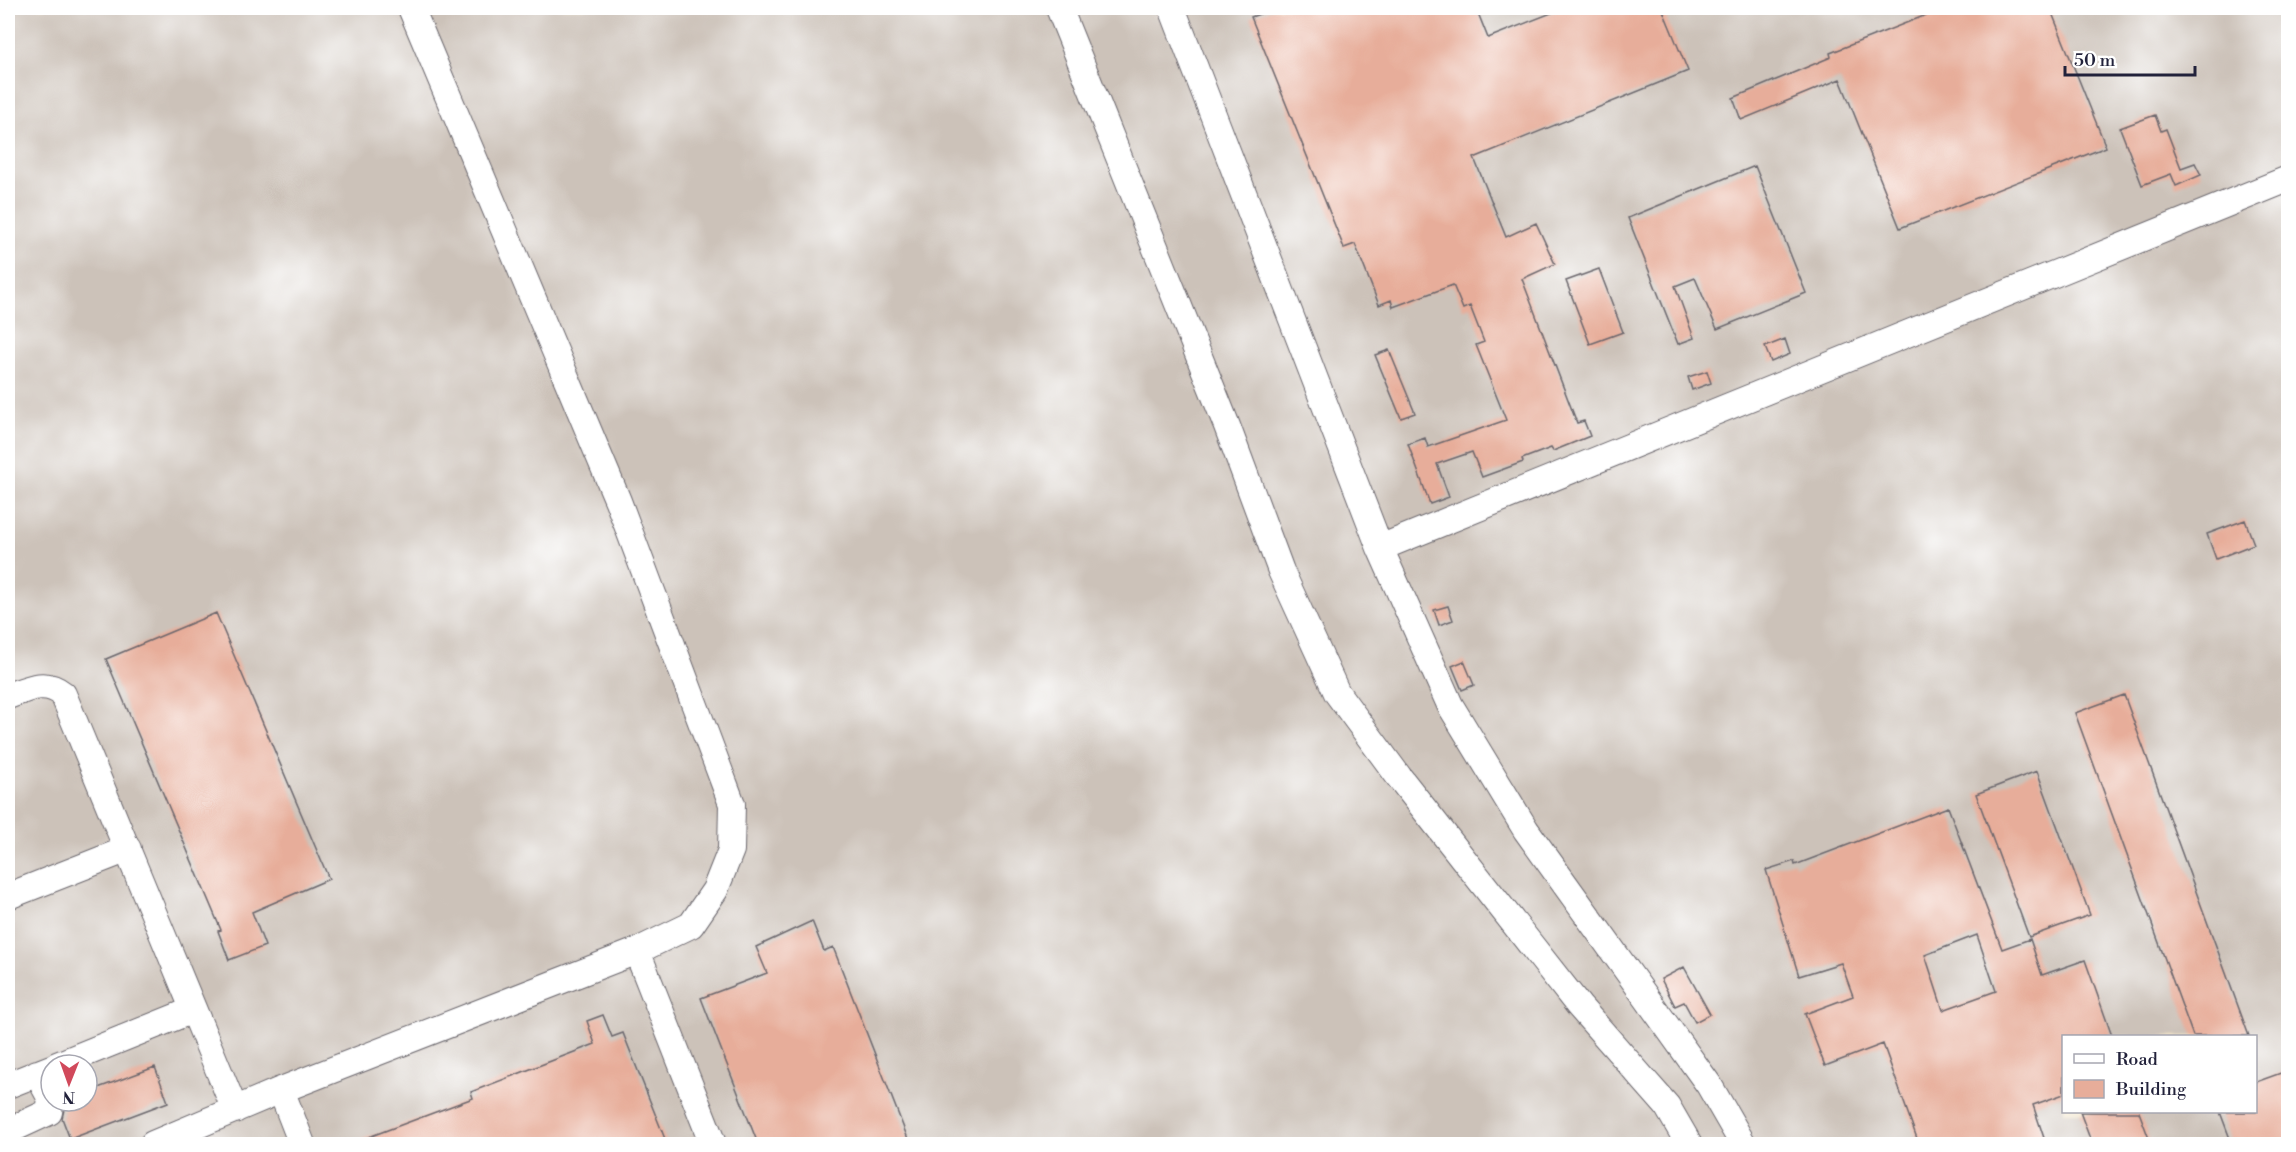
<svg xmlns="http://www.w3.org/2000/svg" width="2296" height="1152" font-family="'Libre Bodoni',serif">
<rect width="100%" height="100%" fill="#fff"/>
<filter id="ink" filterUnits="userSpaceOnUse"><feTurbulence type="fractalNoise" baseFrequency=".0167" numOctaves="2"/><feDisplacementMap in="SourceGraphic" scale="12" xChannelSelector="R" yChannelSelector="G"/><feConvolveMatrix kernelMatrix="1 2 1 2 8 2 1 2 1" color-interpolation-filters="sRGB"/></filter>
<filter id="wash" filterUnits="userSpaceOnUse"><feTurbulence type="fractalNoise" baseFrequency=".008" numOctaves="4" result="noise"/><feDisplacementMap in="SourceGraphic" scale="24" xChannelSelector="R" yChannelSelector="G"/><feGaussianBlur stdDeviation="1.35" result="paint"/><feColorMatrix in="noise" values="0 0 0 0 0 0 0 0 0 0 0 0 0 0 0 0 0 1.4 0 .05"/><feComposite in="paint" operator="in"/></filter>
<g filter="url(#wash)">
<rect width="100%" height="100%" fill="#f1e3c7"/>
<path fill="#ccc2b9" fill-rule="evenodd" d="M 8,8 L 2288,8 L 2288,1144 L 8,1144 ZM 2064,1036 L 2256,1036 L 2256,1112 L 2064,1112 ZM 51,1065 L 87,1065 L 87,1101 L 51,1101 Z"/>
<g id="blocks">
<path fill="#e7ad9a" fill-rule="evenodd" d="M 1276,8 L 1476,8 L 1488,38 L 1564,8 L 1662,8 L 1688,71 L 1474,158 L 1506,237 L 1536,223 L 1555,264 L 1522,279 L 1577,423 L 1584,421 L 1590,436 L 1553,451 L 1551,448 L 1522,459 L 1523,462 L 1482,477 L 1472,452 L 1437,464 L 1449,497 L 1430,504 L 1408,444 L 1425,438 L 1428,447 L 1506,420 L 1476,345 L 1484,342 L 1470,306 L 1463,309 L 1453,285 L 1393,307 L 1391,300 L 1379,305 L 1355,244 L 1344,248 L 1251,17 Z
M 1944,8 L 2050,8 L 2106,147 L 1900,228 L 1840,79 L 1741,120 L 1733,98 L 1831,57 L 1830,53 Z
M 2155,115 L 2161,131 L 2166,129 L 2181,168 L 2195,163 L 2201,175 L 2176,186 L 2171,174 L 2142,185 L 2120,128 Z
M 1755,166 L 1806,293 L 1717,329 L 1695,278 L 1675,286 L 1694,338 L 1678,344 L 1628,218 Z
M 1599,269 L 1623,332 L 1590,344 L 1566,281 Z
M 1785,339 L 1790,354 L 1771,362 L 1765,347 Z
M 1389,350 L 1415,413 L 1401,418 L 1375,355 Z
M 1707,371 L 1711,383 L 1692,390 L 1688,377 Z
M 2245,520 L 2254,544 L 2216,559 L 2207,534 Z
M 1448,606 L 1453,620 L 1439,625 L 1434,610 Z
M 216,613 L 329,879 L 252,912 L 265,946 L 229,960 L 218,931 L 221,930 L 106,659 Z
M 1464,661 L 1474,685 L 1462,690 L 1452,666 Z
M 2124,695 L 2249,1036 L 2193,1036 L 2075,713 Z
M 2037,771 L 2090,915 L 2029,937 L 1976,794 Z
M 1948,807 L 2002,949 L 2030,939 L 2042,975 L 2085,960 L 2112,1036 L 2064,1036 L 2064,1094 L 2033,1105 L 2046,1144 L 1919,1144 L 1883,1044 L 1825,1066 L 1805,1014 L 1853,996 L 1841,963 L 1799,976 L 1766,870 L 1794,861 L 1795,865 ZM 1977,935 L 1996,991 L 1943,1010 L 1925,955 Z
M 812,921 L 824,951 L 833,947 L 910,1144 L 758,1144 L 701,998 L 767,973 L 756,947 Z
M 1684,967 L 1710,1014 L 1695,1022 L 1684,1002 L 1675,1006 L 1661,979 Z
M 603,1015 L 612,1037 L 623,1033 L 667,1144 L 350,1144 L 473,1098 L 471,1092 L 595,1044 L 587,1021 Z
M 155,1067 L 168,1102 L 70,1139 L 62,1118 L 66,1101 L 87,1101 L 87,1092 Z
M 2289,1070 L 2289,1144 L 2232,1144 L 2220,1112 L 2256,1112 L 2256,1082 Z
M 2080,1112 L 2139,1112 L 2151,1144 L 2092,1144 Z"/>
</g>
</g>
<g filter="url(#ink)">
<use href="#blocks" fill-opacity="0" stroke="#6a666c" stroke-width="1.5"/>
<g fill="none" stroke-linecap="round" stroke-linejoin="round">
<defs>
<path id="minor" d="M 1059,8 L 1227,426 L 1281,571 L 1337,693 L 1399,777 L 1579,1006 L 1667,1106 L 1689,1144
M 1172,8 L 1380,548 L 1450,705 L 1526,830 L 1709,1085 L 1743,1144
M 1380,548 L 2288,179
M 8,696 C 27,689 45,679 63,694 L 235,1110
M 11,895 L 128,849
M 637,951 L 713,1144
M 57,1065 L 193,1010
M 8,1085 L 51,1068
M 281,1090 L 302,1144
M 8,1131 L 49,1112 L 51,1099 L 37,1073
M 153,1144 L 281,1090 L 637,951 L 691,925 L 715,890 L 731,850 L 732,804 L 618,501 L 411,8"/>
</defs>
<use href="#minor" stroke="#6a666c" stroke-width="28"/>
<use href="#minor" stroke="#fff" stroke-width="26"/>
</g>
</g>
<rect width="2296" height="1152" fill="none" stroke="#fff" stroke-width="30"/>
<rect x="2062" y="1035" width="195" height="78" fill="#ffffff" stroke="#a7a7b1" stroke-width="1.5"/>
<rect x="2074" y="1054" width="30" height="9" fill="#ffffff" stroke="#a7a7b1" stroke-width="1.5"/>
<text x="2116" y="1065" font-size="18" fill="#22223b">Road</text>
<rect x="2074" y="1080" width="30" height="18" fill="#e7ad9a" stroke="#a7a7b1" stroke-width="1.5"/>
<text x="2116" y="1095" font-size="18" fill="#22223b">Building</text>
<g transform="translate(69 1083) rotate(181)"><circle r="28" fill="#ffffff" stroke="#a7a7b1" stroke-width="1.5"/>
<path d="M0-4.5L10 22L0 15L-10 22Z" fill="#d1495b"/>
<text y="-9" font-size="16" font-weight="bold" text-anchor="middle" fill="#22223b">N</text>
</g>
<path d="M2065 66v9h130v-9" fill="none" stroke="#22223b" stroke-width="3"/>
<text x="2074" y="66" font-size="18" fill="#22223b" stroke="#ffffff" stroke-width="4.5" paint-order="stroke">50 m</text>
</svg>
